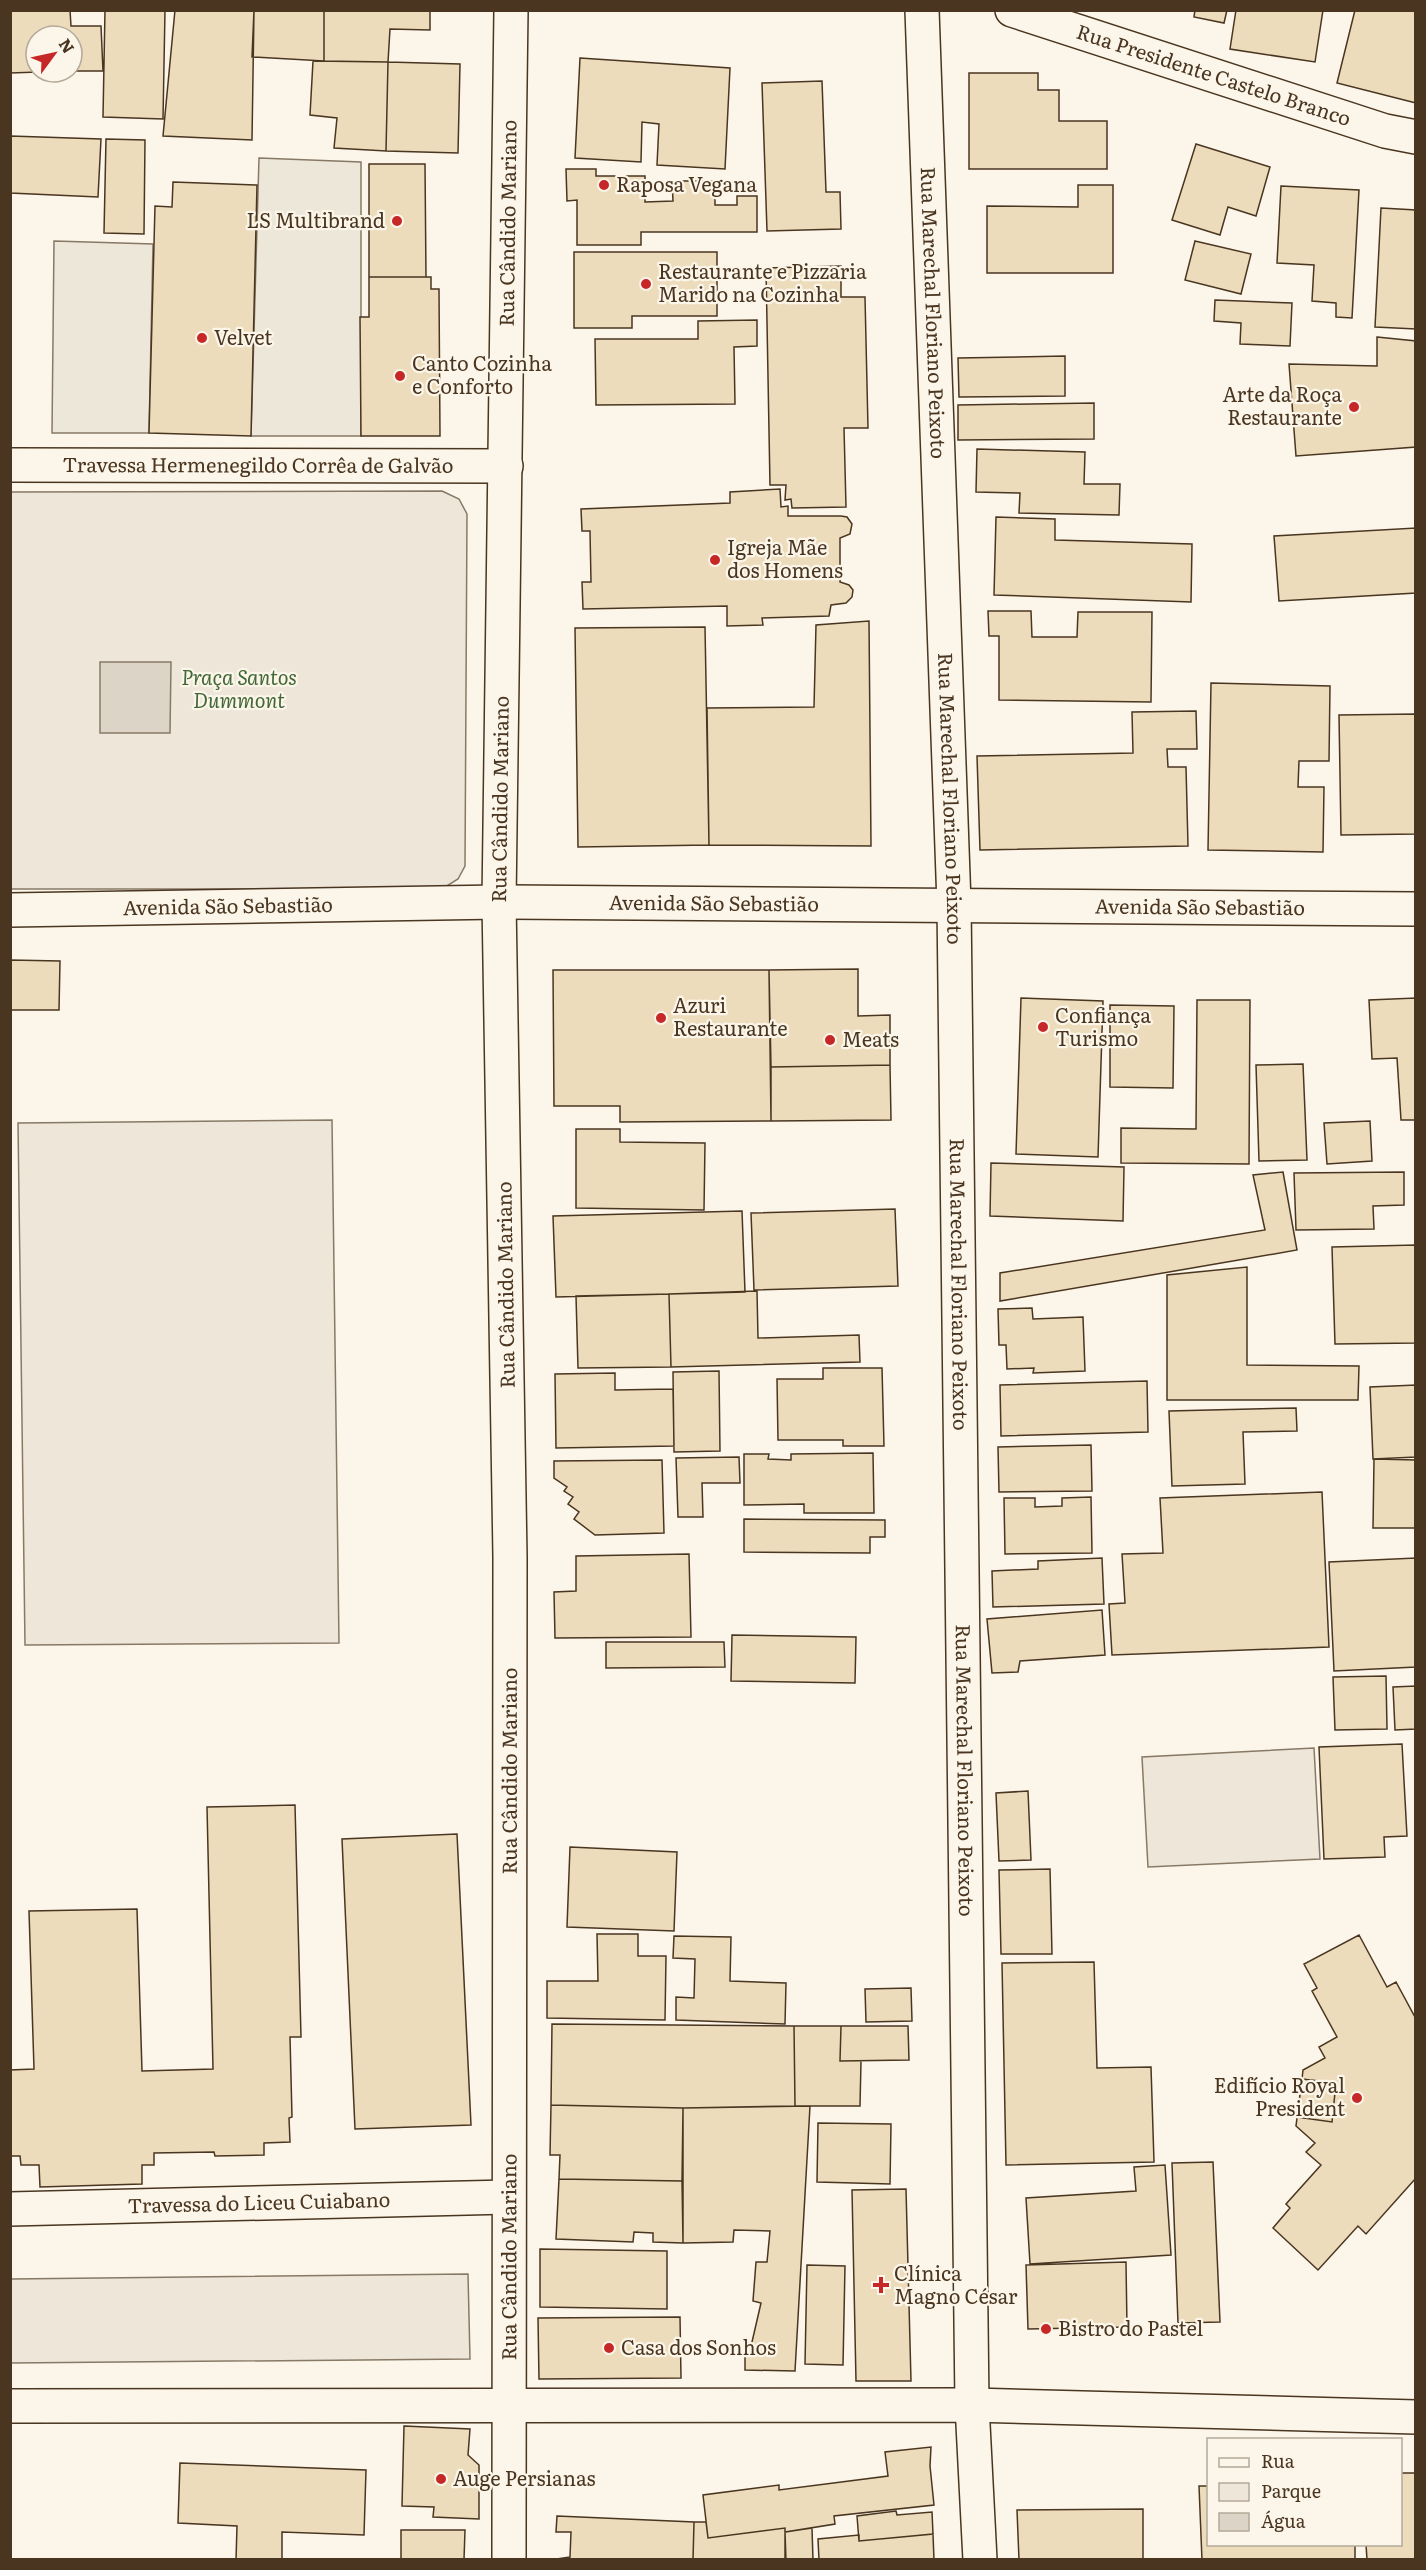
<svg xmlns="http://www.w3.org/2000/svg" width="1426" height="2570" font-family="Literata,serif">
<rect width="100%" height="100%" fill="#fbf6e9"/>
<path fill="#ede6d9" stroke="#887966" stroke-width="1.5" d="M 442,491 L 459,499 L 467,514 L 465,866 L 458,879 L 442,889 L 11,889 L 10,492 Z
M 332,1120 L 339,1643 L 25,1645 L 18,1123 Z
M 1314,1748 L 1320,1859 L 1148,1867 L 1142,1757 Z
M 468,2274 L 470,2359 L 11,2363 L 11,2279 Z"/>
<path fill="#ede7d9" stroke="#887966" stroke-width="1.5" d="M 259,158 L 361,162 L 361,436 L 251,436 Z
M 54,241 L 153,244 L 149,433 L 52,433 Z"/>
<path fill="#dcd4c6" stroke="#887966" stroke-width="1.5" d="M 100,662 L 171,662 L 170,733 L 100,733 Z"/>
<path fill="#ecdcbc" stroke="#4a3520" stroke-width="1.5" d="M 10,10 L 70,10 L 71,26 L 101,26 L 103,71 L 72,71 L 72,36 L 36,36 L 36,72 L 39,72 L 10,73 Z
M 105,10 L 165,10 L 163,119 L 103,117 Z
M 175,10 L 254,10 L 252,140 L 163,136 Z
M 254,10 L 324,10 L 324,61 L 252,57 Z
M 324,10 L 430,10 L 430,30 L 390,29 L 388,62 L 324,61 Z
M 1195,10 L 1227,10 L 1224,23 L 1194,17 Z
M 1236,10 L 1323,10 L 1315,62 L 1230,49 Z
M 1355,10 L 1416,10 L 1416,103 L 1337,83 Z
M 580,58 L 730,68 L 725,169 L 657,165 L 659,124 L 642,122 L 641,162 L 575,158 Z
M 313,61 L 388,62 L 386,151 L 334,148 L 337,118 L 310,115 Z
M 388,62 L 460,64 L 458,153 L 386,151 Z
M 969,73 L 1038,73 L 1038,90 L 1059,90 L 1059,121 L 1107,121 L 1107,169 L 969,169 Z
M 822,81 L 826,192 L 840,192 L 841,229 L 767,231 L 762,83 Z
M 10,136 L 101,139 L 98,197 L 10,193 Z
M 106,139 L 145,140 L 144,234 L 104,233 Z
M 1196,144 L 1270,167 L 1256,216 L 1228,207 L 1220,235 L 1172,220 Z
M 369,164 L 425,164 L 426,277 L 369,277 Z
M 566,169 L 596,169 L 596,176 L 645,176 L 645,202 L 673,201 L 672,181 L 715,181 L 715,205 L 737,205 L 737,196 L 757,196 L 757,232 L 641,232 L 641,245 L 577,245 L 577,200 L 567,201 Z
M 173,182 L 257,185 L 251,436 L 149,433 L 155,206 L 172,207 Z
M 1078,185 L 1113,185 L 1113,273 L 987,273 L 987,206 L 1078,207 Z
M 1281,186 L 1359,190 L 1352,318 L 1336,317 L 1336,303 L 1312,301 L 1314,265 L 1277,263 Z
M 1381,208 L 1416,210 L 1416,329 L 1375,327 Z
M 1195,241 L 1251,254 L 1241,294 L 1185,280 Z
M 574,252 L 717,252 L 717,316 L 632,316 L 632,328 L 574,328 Z
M 841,266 L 841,297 L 865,297 L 868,428 L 844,428 L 846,507 L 792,508 L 791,499 L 785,500 L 786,485 L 770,485 L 766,268 Z
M 369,277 L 431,277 L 431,289 L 439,289 L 440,436 L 361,436 L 360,317 L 369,317 Z
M 1215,300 L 1292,303 L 1290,346 L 1240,344 L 1241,323 L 1214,321 Z
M 757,320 L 757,346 L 734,347 L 735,404 L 596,405 L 595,339 L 698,339 L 698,321 Z
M 1377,337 L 1416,341 L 1416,447 L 1296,456 L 1289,364 L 1377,366 Z
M 1065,356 L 1065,396 L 959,397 L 958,358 Z
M 1094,403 L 1094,439 L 958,440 L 958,405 Z
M 977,449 L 1085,452 L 1084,484 L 1120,484 L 1119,515 L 1019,513 L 1020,493 L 976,492 Z
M 780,489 L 781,507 L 788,506 L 788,516 L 841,516 L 847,517 L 852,524 L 850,534 L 840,538 L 840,582 L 849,585 L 853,590 L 852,597 L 846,603 L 831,605 L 829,616 L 762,618 L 763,625 L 727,626 L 727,606 L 583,609 L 582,582 L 591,582 L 590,531 L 582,531 L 581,509 L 730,503 L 730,492 Z
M 996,517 L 1055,519 L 1055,540 L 1192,544 L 1191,602 L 994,595 Z
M 1416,528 L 1416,593 L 1279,601 L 1274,536 Z
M 988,611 L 1031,611 L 1032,637 L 1077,637 L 1078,612 L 1152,612 L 1151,702 L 999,700 L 999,636 L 989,636 Z
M 869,621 L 871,846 L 709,845 L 707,708 L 814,707 L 816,625 Z
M 705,627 L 709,845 L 578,847 L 575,628 Z
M 1211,683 L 1330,686 L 1329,761 L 1299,761 L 1298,787 L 1324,787 L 1323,852 L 1208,850 Z
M 1196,711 L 1197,749 L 1167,749 L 1168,767 L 1186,767 L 1188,846 L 980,850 L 977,756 L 1133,753 L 1132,712 Z
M 1416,714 L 1416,834 L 1341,835 L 1339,715 Z
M 10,960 L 60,961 L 59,1010 L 11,1010 L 10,1013 Z
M 858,969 L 858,1016 L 890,1015 L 890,1065 L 771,1067 L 769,970 Z
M 553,970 L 769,970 L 771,1121 L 620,1122 L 620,1106 L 554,1106 Z
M 1021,998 L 1103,1001 L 1098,1157 L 1016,1154 Z
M 1416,998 L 1416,1120 L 1401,1120 L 1397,1058 L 1372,1059 L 1369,1000 Z
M 1197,1000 L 1250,1000 L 1249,1164 L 1121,1163 L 1121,1128 L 1196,1129 Z
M 1110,1005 L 1174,1006 L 1173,1088 L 1110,1087 Z
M 1303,1064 L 1307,1160 L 1259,1161 L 1256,1065 Z
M 890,1065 L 891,1120 L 771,1121 L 771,1067 Z
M 1370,1121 L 1372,1161 L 1327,1164 L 1324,1123 Z
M 576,1129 L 620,1129 L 620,1142 L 705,1143 L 704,1210 L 576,1208 Z
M 991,1163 L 1124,1167 L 1123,1221 L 990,1216 Z
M 1283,1172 L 1297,1250 L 1000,1301 L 1000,1273 L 1265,1230 L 1253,1175 Z
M 1404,1172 L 1404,1205 L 1373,1206 L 1374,1229 L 1296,1230 L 1294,1173 Z
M 895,1209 L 898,1286 L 754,1290 L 751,1213 Z
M 742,1211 L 745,1292 L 556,1297 L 553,1216 Z
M 1416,1245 L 1416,1343 L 1335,1344 L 1332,1247 Z
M 1247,1267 L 1247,1365 L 1359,1366 L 1358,1400 L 1167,1400 L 1167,1275 Z
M 757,1291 L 758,1338 L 859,1335 L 860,1362 L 671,1367 L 669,1294 Z
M 669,1294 L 671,1367 L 578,1368 L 576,1296 Z
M 1032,1308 L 1033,1319 L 1083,1317 L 1085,1371 L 1033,1373 L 1034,1368 L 1007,1369 L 1006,1345 L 999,1345 L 998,1309 Z
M 823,1368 L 882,1368 L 884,1446 L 843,1446 L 843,1440 L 778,1440 L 777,1379 L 823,1379 Z
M 719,1371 L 720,1451 L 674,1452 L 673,1372 Z
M 615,1373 L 615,1390 L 673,1389 L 674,1446 L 556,1448 L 555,1374 Z
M 1147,1381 L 1148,1432 L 1001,1436 L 1000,1385 Z
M 1416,1385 L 1416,1457 L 1373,1459 L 1370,1387 Z
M 1296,1408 L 1297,1431 L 1243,1432 L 1245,1484 L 1172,1486 L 1169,1411 Z
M 1091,1445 L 1092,1491 L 999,1492 L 998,1447 Z
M 873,1453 L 874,1513 L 804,1513 L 804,1504 L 744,1505 L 744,1454 L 769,1454 L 768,1459 L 791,1460 L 791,1454 Z
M 739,1457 L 740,1483 L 702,1483 L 703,1517 L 678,1517 L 676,1458 Z
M 1374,1459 L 1416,1460 L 1416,1528 L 1373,1528 Z
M 662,1460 L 664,1533 L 595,1535 L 574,1519 L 579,1512 L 568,1504 L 573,1497 L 564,1491 L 567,1487 L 554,1478 L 554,1461 Z
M 1322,1492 L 1329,1647 L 1112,1655 L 1109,1604 L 1125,1603 L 1122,1554 L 1163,1553 L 1160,1498 Z
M 1091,1497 L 1092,1553 L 1005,1554 L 1004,1498 L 1035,1498 L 1035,1507 L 1062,1506 L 1062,1498 Z
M 744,1519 L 885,1520 L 885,1537 L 870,1537 L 870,1553 L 744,1552 Z
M 689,1554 L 691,1637 L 555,1638 L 554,1592 L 576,1591 L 576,1556 Z
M 1102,1558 L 1104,1604 L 993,1607 L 992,1571 L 1038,1569 L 1038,1561 Z
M 1416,1558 L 1416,1667 L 1334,1671 L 1329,1562 Z
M 1102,1610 L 1105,1655 L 1020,1661 L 1018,1672 L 992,1673 L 987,1619 Z
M 732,1635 L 856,1637 L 855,1683 L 731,1681 Z
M 606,1642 L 724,1642 L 725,1667 L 606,1668 Z
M 1386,1676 L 1387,1729 L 1335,1730 L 1333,1677 Z
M 1416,1686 L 1416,1729 L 1395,1730 L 1393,1687 Z
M 1402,1744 L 1407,1836 L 1384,1837 L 1385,1857 L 1324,1859 L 1319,1747 Z
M 1028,1791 L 1031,1860 L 999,1861 L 996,1793 Z
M 295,1805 L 301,2037 L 290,2037 L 292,2117 L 289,2118 L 290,2142 L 264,2143 L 264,2155 L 215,2156 L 214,2152 L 154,2153 L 154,2165 L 142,2165 L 142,2184 L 40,2187 L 39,2165 L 21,2165 L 20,2156 L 10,2156 L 10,2070 L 34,2069 L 29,1911 L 137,1909 L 142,2071 L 213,2069 L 207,1807 Z
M 457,1834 L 471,2125 L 355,2129 L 342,1839 Z
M 570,1847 L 677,1852 L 674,1931 L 567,1927 Z
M 1050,1869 L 1052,1954 L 1001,1954 L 999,1870 Z
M 597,1934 L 638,1934 L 638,1956 L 666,1956 L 665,2020 L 547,2018 L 547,1981 L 598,1981 Z
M 1359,1935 L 1387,1987 L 1396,1982 L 1416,2019 L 1416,2178 L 1366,2234 L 1358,2226 L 1318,2270 L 1273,2228 L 1290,2208 L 1286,2204 L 1321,2165 L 1306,2152 L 1315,2143 L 1296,2126 L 1302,2079 L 1303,2070 L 1325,2058 L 1319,2047 L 1337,2037 L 1312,1991 L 1317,1988 L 1304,1964 Z
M 674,1936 L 731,1937 L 730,1981 L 786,1983 L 785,2024 L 676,2020 L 676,1997 L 694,1998 L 695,1959 L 673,1958 Z
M 1094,1962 L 1097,2068 L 1151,2067 L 1154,2162 L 1006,2165 L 1002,1963 Z
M 911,1988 L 912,2021 L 866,2022 L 865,1989 Z
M 552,2024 L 794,2026 L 795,2106 L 683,2108 L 551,2105 Z
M 794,2026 L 841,2026 L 840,2061 L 861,2061 L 860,2106 L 795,2106 Z
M 841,2026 L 908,2026 L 909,2060 L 840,2061 Z
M 1302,2079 L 1336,2083 L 1332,2122 L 1297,2117 Z
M 551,2105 L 683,2108 L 682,2181 L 559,2179 L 560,2155 L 550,2155 Z
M 810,2106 L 795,2371 L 745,2370 L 745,2347 L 752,2342 L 761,2303 L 753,2301 L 756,2262 L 767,2262 L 770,2231 L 734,2230 L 733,2242 L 683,2243 L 683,2108 Z
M 818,2123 L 891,2124 L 890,2184 L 817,2182 Z
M 1213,2162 L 1220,2322 L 1178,2323 L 1172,2163 Z
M 1165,2165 L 1171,2255 L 1030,2264 L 1026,2198 L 1136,2191 L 1134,2167 Z
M 559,2179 L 682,2181 L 683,2243 L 653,2242 L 653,2233 L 634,2232 L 633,2242 L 556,2239 Z
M 906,2189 L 911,2381 L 856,2381 L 852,2190 Z
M 540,2249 L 667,2251 L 667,2309 L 540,2307 Z
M 1126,2262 L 1127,2327 L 1028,2329 L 1026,2265 Z
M 807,2265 L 845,2266 L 843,2365 L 805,2364 Z
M 680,2317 L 681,2378 L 539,2379 L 538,2318 Z
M 404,2426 L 470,2429 L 468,2455 L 479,2465 L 479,2519 L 433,2517 L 434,2507 L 402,2506 Z
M 931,2447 L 930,2466 L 934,2505 L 834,2516 L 835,2524 L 785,2532 L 785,2528 L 708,2538 L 703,2495 L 779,2485 L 779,2490 L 888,2476 L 885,2452 Z
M 180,2463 L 366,2470 L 364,2535 L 282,2532 L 282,2560 L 236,2560 L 237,2526 L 178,2523 Z
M 1400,2473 L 1416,2473 L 1416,2560 L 1367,2560 L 1366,2544 L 1400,2544 Z
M 1199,2486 L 1208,2486 L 1208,2544 L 1355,2544 L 1355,2560 L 1202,2560 Z
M 1143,2509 L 1143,2560 L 1019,2560 L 1017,2510 Z
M 896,2511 L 897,2515 L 932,2512 L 933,2534 L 859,2541 L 857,2516 Z
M 557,2516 L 694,2522 L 693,2560 L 550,2560 L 570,2557 L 571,2532 L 556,2532 Z
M 694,2522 L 706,2522 L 708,2538 L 785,2528 L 785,2560 L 693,2560 Z
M 812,2528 L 813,2560 L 786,2560 L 785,2532 Z
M 401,2530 L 465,2530 L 464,2560 L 401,2560 Z
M 933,2534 L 934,2560 L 819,2560 L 818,2539 L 859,2535 L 859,2541 Z"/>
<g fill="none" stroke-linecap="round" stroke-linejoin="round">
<defs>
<g id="minor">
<path id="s1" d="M 922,10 L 954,904 L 972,2405 L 980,2560"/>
<path id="s2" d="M 1012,10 L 1385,131 L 1416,137"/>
<path id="s3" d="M 10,465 L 506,466"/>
<path id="s4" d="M 10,910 L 499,902 L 1416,909"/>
<path id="s5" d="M 10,2209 L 508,2197"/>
<path id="s6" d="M 509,2560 L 510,1557 L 499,902 L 511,10"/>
</g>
<path id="major" d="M 10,2406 L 972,2405 L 1416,2417"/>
</defs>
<use href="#minor" stroke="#4a3520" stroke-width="36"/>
<use href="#major" stroke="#4a3520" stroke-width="36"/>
<use href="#minor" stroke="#fbf6e9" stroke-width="33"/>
<use href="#major" stroke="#fbf6e9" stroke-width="33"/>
</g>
<g fill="#c62828" stroke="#fbf6e9" stroke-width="2">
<circle cx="604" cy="185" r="6"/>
<circle cx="397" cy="221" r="6"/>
<circle cx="646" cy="284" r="6"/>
<circle cx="202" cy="338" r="6"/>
<circle cx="400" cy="376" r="6"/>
<circle cx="1354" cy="407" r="6"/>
<circle cx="715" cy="560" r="6"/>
<circle cx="661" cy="1018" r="6"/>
<circle cx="1043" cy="1027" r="6"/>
<circle cx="830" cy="1040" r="6"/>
<circle cx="1357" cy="2098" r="6"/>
<path d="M878 2276h6v6h6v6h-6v6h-6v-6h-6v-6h6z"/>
<circle cx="1046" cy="2329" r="6"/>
<circle cx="609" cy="2348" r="6"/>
<circle cx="441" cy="2479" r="6"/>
</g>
<g text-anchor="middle" stroke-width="4.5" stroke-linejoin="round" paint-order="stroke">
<g font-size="20" fill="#4a3520" stroke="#fbf6e9">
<text dy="7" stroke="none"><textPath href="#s2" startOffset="212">Rua Presidente Castelo Branco</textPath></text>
<text dy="7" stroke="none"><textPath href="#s6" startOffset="2337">Rua Cândido Mariano</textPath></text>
<text dy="7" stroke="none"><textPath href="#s1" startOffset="303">Rua Marechal Floriano Peixoto</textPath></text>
<text dy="7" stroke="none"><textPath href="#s3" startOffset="248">Travessa Hermenegildo Corrêa de Galvão</textPath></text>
<text dy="7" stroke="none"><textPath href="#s6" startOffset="1761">Rua Cândido Mariano</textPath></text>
<text dy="7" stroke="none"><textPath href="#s1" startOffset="789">Rua Marechal Floriano Peixoto</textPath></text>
<text dy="7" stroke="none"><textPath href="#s4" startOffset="704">Avenida São Sebastião</textPath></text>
<text dy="7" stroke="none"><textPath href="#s4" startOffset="218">Avenida São Sebastião</textPath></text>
<text dy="7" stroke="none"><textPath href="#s4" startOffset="1190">Avenida São Sebastião</textPath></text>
<text transform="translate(506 1285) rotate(-91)" y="7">Rua Cândido Mariano</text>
<text dy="7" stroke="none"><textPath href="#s1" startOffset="1275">Rua Marechal Floriano Peixoto</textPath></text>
<text dy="7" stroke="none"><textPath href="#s6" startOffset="789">Rua Cândido Mariano</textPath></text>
<text dy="7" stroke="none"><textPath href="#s1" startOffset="1761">Rua Marechal Floriano Peixoto</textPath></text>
<text dy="7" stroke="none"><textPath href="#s5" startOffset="249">Travessa do Liceu Cuiabano</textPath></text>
<text dy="7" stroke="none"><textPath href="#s6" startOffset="303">Rua Cândido Mariano</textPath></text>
</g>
<g font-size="20" fill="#4a3520" stroke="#fbf6e9" text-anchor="start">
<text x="616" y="192">Raposa Vegana</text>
<text x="385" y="228" text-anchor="end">LS Multibrand</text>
<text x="658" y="279">Restaurante e Pizzaria<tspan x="658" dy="23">Marido na Cozinha</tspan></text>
<text x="214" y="345">Velvet</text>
<text x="412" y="371">Canto Cozinha<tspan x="412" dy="23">e Conforto</tspan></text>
<text x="1342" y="402" text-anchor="end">Arte da Roça<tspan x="1342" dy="23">Restaurante</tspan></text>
<text x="727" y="555">Igreja Mãe<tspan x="727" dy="23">dos Homens</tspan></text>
<text x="673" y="1013">Azuri<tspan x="673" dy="23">Restaurante</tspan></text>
<text x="1055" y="1023">Confiança<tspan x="1055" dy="23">Turismo</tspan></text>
<text x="842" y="1047">Meats</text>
<text x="1345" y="2093" text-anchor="end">Edifício Royal<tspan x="1345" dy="23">President</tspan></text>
<text x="894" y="2281">Clínica<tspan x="894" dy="23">Magno César</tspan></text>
<text x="1058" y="2336">Bistro do Pastel</text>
<text x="621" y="2355">Casa dos Sonhos</text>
<text x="453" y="2486">Auge Persianas</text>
</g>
<g font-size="20" font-style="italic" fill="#436837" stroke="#fbf6e9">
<text x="239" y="685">Praça Santos<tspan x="239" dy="23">Dummont</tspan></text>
</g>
</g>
<rect width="1426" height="2570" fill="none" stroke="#4a3520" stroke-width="24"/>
<rect x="1207" y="2438" width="195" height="108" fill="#fbf6e9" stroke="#b4a999" stroke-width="1.5"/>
<rect x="1219" y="2458" width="30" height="9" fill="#fbf6e9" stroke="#b4a999" stroke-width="1.5"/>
<text x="1261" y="2468" font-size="18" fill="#4a3520">Rua</text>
<rect x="1219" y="2483" width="30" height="18" fill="#ede6d9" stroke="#b4a999" stroke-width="1.5"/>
<text x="1261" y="2498" font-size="18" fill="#4a3520">Parque</text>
<rect x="1219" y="2513" width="30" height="18" fill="#dcd4c6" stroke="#b4a999" stroke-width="1.5"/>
<text x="1261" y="2528" font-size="18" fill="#4a3520">Água</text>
<g transform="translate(54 54) rotate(57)"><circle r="28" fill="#fbf6e9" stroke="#b4a999" stroke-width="1.5"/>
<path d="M0-4.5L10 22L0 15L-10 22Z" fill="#c62828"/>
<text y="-9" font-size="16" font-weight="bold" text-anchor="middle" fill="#4a3520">N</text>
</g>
</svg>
